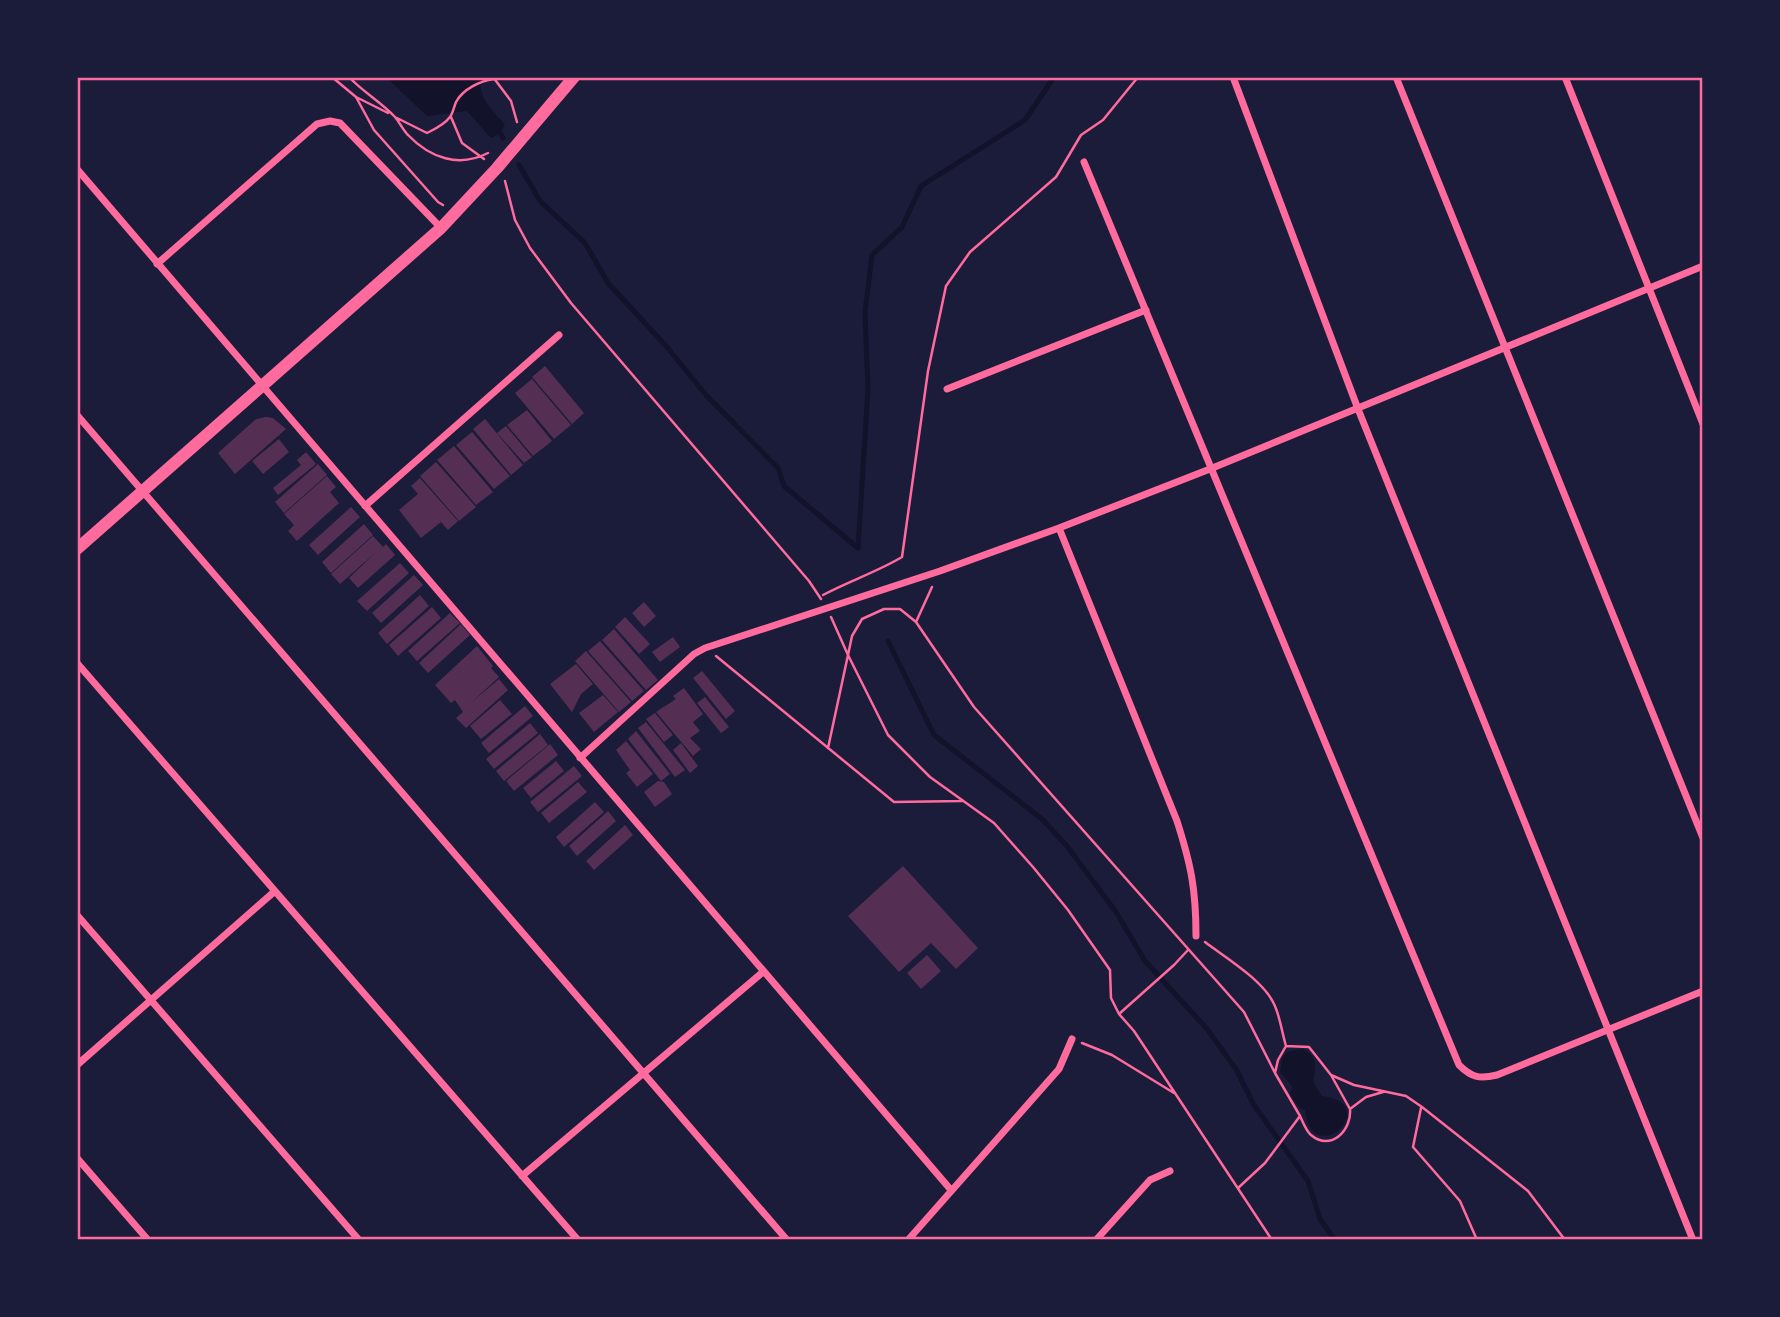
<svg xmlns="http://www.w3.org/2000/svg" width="1780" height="1317" font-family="Raleway,sans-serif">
<rect width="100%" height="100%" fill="#1b1b3a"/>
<path fill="#12122b" d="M 386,77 L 482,77 C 475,96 494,111 505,125 L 500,133 L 491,138 L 467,111 L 427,116 Z
M 1302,1049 C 1318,1055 1316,1068 1313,1082 L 1322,1096 C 1385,1104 1312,1172 1305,1110 L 1300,1108 L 1290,1095 L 1292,1086 L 1280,1072 L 1282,1058 L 1287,1052 Z"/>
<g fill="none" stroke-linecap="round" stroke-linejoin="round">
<path stroke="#12122b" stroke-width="5" d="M 500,133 L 503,138
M 519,165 L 540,201 L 585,243 L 608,283 L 667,347 L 705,394 L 778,468 L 784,486 L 858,548
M 858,548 L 868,389 L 865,312 L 872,255 L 902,227 L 921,186 L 1025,120 L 1054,77
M 888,641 L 934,735 L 1042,819 L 1067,846 L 1116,912 L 1145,961 L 1207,1029 L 1236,1069 L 1254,1105 L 1308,1181 L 1320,1219 L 1335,1240"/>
</g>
<path fill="#542f53" d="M 545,366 L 584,413 L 572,424 L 532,377 Z
M 532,379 L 571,425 L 554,439 L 515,393 Z
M 527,410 L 552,441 L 533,456 L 507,425 Z
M 266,417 L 273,418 L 286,429 L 235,474 L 218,453 L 256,419 Z
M 485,419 L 523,465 L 511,475 L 473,429 Z
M 506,426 L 532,457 L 524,463 L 497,433 Z
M 472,432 L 510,476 L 494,489 L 456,445 Z
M 279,439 L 289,452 L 263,474 L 252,461 Z
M 454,446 L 493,492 L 476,505 L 437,460 Z
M 306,452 L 316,464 L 278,495 L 273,488 L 301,465 L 297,460 Z
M 436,462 L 476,507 L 459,521 L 420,476 Z
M 318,464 L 327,475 L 284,513 L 275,502 Z
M 327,476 L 336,487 L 330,492 L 339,503 L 297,541 L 288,531 L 294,525 L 284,514 Z
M 420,478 L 458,521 L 448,530 L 441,522 L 421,538 L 399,510 L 418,494 L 411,486 Z
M 351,507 L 360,517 L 318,555 L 309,545 Z
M 364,524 L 373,535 L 331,573 L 322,562 Z
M 373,536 L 383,547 L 386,544 L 395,555 L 358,588 L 349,578 L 376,552 L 340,584 L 331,574 Z
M 400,563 L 409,573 L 367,611 L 357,601 Z
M 414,575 L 423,585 L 381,623 L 372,613 Z
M 420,595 L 429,606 L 387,644 L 378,633 Z
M 644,602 L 656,616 L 644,627 L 632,613 Z
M 432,607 L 441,618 L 398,656 L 389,645 Z
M 450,613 L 460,623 L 417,661 L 408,651 Z
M 625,617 L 650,644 L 639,654 L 615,627 Z
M 461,624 L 470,635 L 428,673 L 419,663 Z
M 614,629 L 658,680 L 646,690 L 602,640 Z
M 673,637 L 680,647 L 660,662 L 652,652 Z
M 600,641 L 644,691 L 632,701 L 588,651 Z
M 477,646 L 493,666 L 491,668 L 499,677 L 472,702 L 499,679 L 508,690 L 466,728 L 456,718 L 463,712 L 455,700 L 451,703 L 435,685 Z
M 586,651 L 631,702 L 619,712 L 575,661 Z
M 576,664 L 593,684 L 581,694 L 572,712 L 550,684 Z
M 702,671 L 735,711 L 726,719 L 693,678 Z
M 684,688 L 703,714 L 693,722 L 700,731 L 690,738 L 701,749 L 693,756 L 656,712 L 676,699 L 673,696 Z
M 603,695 L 618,712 L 594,732 L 579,713 Z
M 705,697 L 729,727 L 721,733 L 697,703 Z
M 500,700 L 512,714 L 481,739 L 470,726 Z
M 525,706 L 533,716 L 489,753 L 481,743 Z
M 655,713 L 673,735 L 664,742 L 646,719 Z
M 646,722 L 685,770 L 675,777 L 638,728 Z
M 530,723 L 538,733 L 494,769 L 486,759 Z
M 636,731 L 670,774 L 661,781 L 628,739 Z
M 540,734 L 548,745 L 504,781 L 496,771 Z
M 626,741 L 653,774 L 637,787 L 626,773 L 630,770 L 616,750 Z
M 681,743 L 698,766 L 690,773 L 673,750 Z
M 550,744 L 558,755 L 514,791 L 506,781 Z
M 556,761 L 564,771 L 531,798 L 523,788 Z
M 574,766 L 582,776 L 538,812 L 530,802 Z
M 658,781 L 664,782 L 672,794 L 655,807 L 644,792 Z
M 578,782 L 587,792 L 549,823 L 541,813 Z
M 595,802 L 604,812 L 564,847 L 556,837 Z
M 608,811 L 616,821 L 577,856 L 569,846 Z
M 625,825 L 633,835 L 594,870 L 586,861 Z
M 903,866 L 978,948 L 956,969 L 931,943 L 899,972 L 848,916 Z
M 927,955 L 941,971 L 921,989 L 907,973 Z"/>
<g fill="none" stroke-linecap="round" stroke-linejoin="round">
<path stroke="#ff6b9d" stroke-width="2.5" d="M 332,77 L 356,97 L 374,130 L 438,202 L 443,205
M 349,77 C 363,92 381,102 395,117 C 400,123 403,130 408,135 C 430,158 459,168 488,153
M 493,77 L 511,101 L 517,122
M 356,97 L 388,113
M 451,117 L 462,143 L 484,159
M 397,118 L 427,133 C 435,129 444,125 450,117 C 453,113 454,107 456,102 C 463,89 480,81 494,79
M 505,181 L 515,220 L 530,248 L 571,303 L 809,581 L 821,599
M 823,595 C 849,581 877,572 902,557 L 928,371 L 946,286 L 970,252 L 1056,177 L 1081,135 L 1103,120 L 1138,77
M 916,622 L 932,587
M 716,656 L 894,802 L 962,801
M 828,748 L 848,655 L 831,617
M 1205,942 C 1226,958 1263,980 1274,1004 C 1280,1016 1282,1033 1286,1046 L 1309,1047 L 1331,1075 L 1354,1085 L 1406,1096 L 1422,1107 L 1528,1191 L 1565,1240
M 1119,1014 L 1174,965 L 1188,950
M 1082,1043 L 1112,1055 L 1174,1093
M 1331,1075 L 1350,1109
M 1421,1108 L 1413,1147 L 1460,1201 L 1477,1240
M 1300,1116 C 1303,1122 1306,1131 1311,1135 C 1331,1152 1352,1130 1350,1109 L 1366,1097 L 1383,1092
M 1238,1188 L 1265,1163 L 1300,1116 L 1275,1073 L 1278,1060 L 1286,1046
M 1272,1240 L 1134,1031 L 1119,1014 L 1111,998 L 1110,970 L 1068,910 L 1033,867 L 994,823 L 930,777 L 888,735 L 848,655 L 852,636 L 862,619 L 884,609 L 900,609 L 916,622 L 974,707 L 1244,1012 L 1275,1073"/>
<path stroke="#ff6b9d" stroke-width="7" d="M 1233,77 L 1358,409 L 1693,1240
M 1396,77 L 1703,838
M 1565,77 L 1703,424
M 1084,162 L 1459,1065 C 1472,1078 1480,1079 1497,1075 L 1703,991
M 77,169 L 951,1190
M 157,264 L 317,124 L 330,121 L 340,123 L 441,228
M 947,389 L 1146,310
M 77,415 L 787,1240
M 365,506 L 559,335
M 1059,528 L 1177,821 C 1191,865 1196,889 1196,936
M 77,663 L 578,1240
M 580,758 L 694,654 L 705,648 L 940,571 L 1059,528 L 1210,469 L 1703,266
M 77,915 L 359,1240
M 77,1065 L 275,891
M 77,1158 L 148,1240
M 522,1176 L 763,972
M 908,1240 L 1059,1069 L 1072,1039
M 1096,1240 L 1150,1180 L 1170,1171"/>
<path stroke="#ff6b9d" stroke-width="12" d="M 77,549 L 441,228 L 497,168 L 574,77"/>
</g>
<rect width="1780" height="1317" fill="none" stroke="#1b1b3a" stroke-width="158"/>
<rect x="79" y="79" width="1622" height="1159" fill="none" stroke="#ff6b9d" stroke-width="2.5"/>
</svg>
